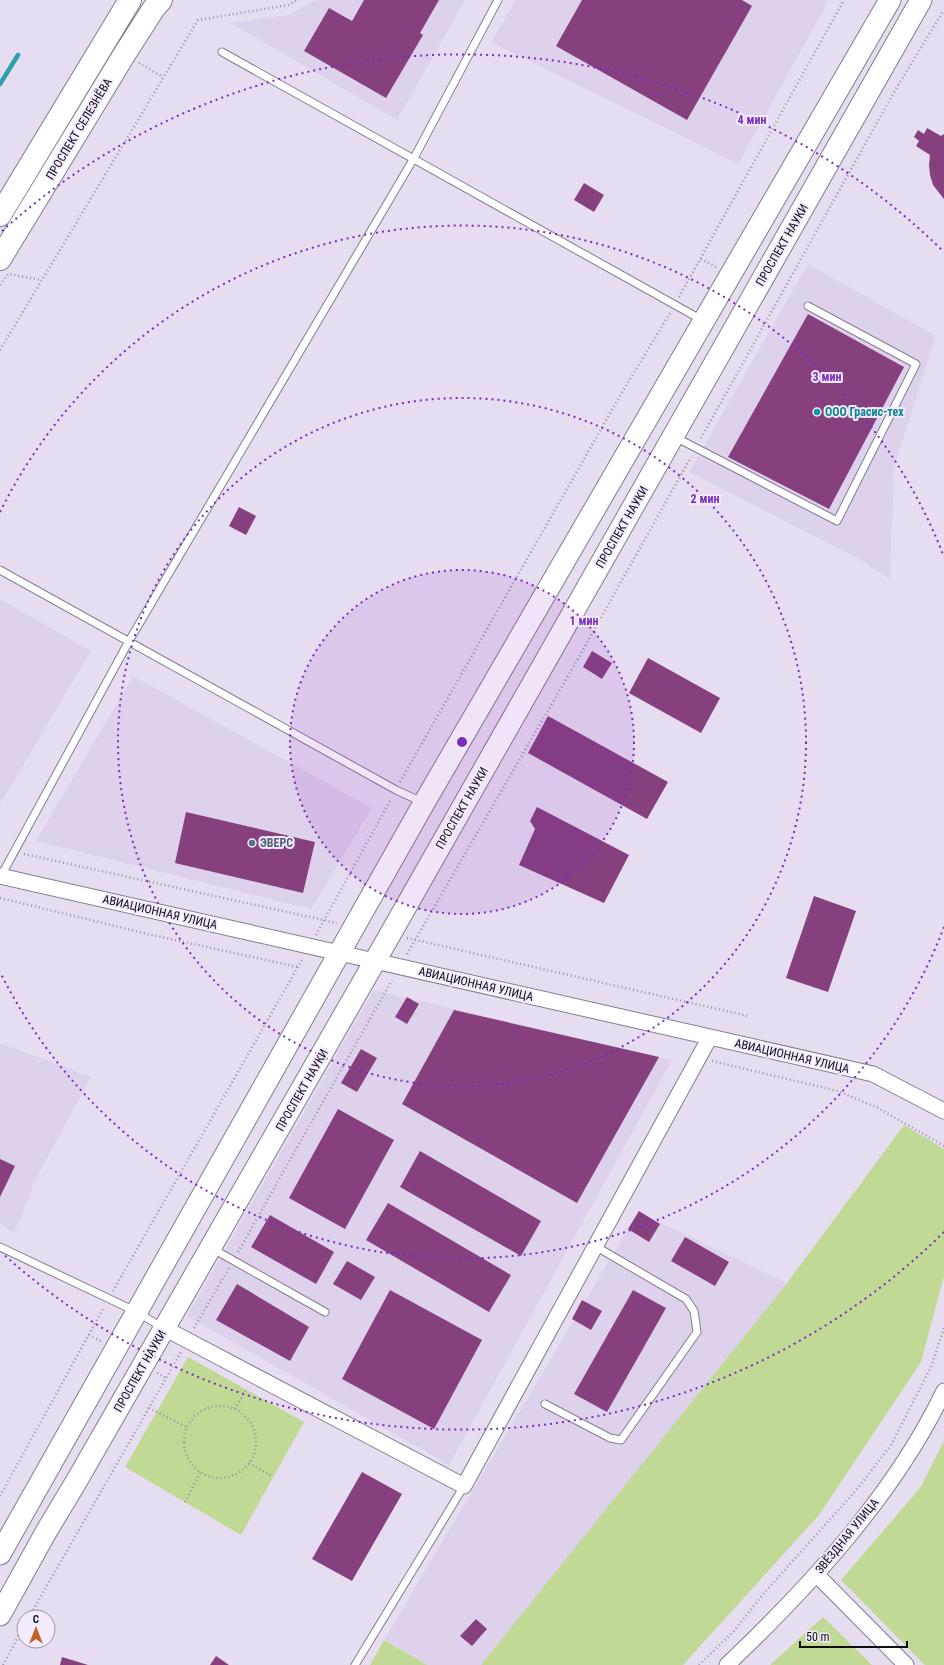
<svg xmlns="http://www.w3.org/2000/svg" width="944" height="1665" font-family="'Roboto Condensed',sans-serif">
<rect width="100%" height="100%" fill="#e7ddf1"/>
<path fill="#ded1ec" d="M 315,0 L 465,0 L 397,120 L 231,23 L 289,15 Z
M 516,0 L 829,0 L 738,164 L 491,42 Z
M 808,264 L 936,336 L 894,467 L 890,579 L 856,557 L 689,472 Z
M 0,599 L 91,651 L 0,804 Z
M 133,676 L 372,808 L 311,909 L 36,841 Z
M 374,990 L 672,1060 L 449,1465 L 187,1316 Z
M 0,1043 L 91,1077 L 33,1184 L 29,1199 L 14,1233 L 0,1224 Z
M 638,1212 L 787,1283 L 481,1665 L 427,1665 L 384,1640 Z"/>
<path fill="#c0d995" d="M 904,1125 L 944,1149 L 944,1276 L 921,1362 L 819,1515 L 683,1665 L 481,1665 L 787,1283 Z
M 188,1357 L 304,1422 L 241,1535 L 125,1467 Z
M 944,1441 L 944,1665 L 925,1665 L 841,1580 L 920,1488 Z
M 823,1617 L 872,1665 L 770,1665 Z
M 384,1640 L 427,1665 L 370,1665 Z"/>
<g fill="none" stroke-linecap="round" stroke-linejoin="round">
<path stroke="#2aa0aa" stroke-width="4.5" d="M 0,84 L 18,55"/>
</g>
<path fill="#86407d" d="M 364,0 L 439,0 L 420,33 L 423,35 L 386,98 L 304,51 L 329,8 L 352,21 Z
M 582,0 L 742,0 L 752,6 L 687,120 L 556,46 Z
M 927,128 L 941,136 L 944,134 L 944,199 L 933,185 L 930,175 L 929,165 L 930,155 L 916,146 L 919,141 L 914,137 L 918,130 L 924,134 Z
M 584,183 L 604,195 L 594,212 L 574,200 Z
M 808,314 L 904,367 L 829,509 L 728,457 Z
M 239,507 L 256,516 L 246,535 L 229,526 Z
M 592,651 L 612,663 L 602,679 L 583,667 Z
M 648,658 L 720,698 L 701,733 L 629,693 Z
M 548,716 L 668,782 L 647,819 L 528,753 Z
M 537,807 L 629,855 L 604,903 L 519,865 L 535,829 L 530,821 Z
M 186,812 L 315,842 L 303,893 L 175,863 Z
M 814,896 L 856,911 L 828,992 L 786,978 Z
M 407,997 L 419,1004 L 407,1024 L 395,1017 Z
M 454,1010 L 659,1057 L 577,1203 L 402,1104 Z
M 361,1049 L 377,1058 L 357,1092 L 341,1083 Z
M 338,1109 L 394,1140 L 345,1229 L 289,1198 Z
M 420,1151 L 541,1221 L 521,1256 L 400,1187 Z
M 0,1159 L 15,1166 L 0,1197 Z
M 388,1203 L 511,1275 L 489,1312 L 366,1240 Z
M 639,1211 L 660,1224 L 649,1242 L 628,1229 Z
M 270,1215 L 334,1252 L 316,1284 L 251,1247 Z
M 685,1237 L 729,1262 L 715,1286 L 671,1261 Z
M 347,1261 L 375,1277 L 361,1300 L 333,1284 Z
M 237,1284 L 309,1327 L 290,1361 L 216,1320 Z
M 390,1290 L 482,1340 L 434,1429 L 342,1379 Z
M 633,1290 L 666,1308 L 607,1412 L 574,1394 Z
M 582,1300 L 602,1311 L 591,1330 L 572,1319 Z
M 362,1472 L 402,1494 L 352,1581 L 312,1559 Z
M 476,1619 L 487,1629 L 472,1646 L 460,1636 Z
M 216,1656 L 229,1665 L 210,1665 Z
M 62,1657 L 88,1665 L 60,1665 Z"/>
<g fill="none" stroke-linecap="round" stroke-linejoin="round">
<defs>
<path id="lane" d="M 222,52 L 702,320
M 675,437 L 837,521 L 916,364 L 808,306
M 0,570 L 396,790 L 422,802
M 1,876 L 129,641 L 414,158 L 498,0
M 0,1247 L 137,1312 L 163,1328
M 213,1249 L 325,1312
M 545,1404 L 610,1438 L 621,1440 L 697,1332 L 694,1311 L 686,1299 L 595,1246
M 355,1665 L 464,1486"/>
<path id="street" d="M 0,876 L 873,1074 L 944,1111
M 164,1328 L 464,1486 L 710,1037
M 816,1574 L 906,1665
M 727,1665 C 809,1587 895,1494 944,1391"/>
<path id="secondary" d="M 0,1554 L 424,803 L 890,0
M 0,1615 L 46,1532 L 76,1482 L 375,961 L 921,0"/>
<path id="primary" d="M 0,215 L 130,0
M 0,259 L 124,55 L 154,8 L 161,0"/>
</defs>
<use href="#lane" stroke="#857c8e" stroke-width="9"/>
<use href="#street" stroke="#857c8e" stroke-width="17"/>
<use href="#secondary" stroke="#857c8e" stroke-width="23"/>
<use href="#primary" stroke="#857c8e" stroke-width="24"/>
<path stroke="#9b93a2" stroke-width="2.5" stroke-dasharray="1 3" stroke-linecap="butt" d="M 139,63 L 163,77
M 701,259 L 716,267
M 0,285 L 8,274 L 42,280
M 679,297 L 844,0
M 0,350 L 198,20 L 288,5 L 297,0
M 701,438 L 897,87 L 944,10
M 400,782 L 621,394 L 670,313
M 24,854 L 337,923
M 0,898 L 152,935 L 298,967
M 316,935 L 391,799
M 407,938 L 748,1016
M 407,954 L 575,664 L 691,457
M 712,1061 L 838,1091 L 878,1108 L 944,1146
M 238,1252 L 392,980
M 113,1291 L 303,958
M 194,1328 L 229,1268
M 89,1335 L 101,1341
M 157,1373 L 166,1378
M184 1442a36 36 0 1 1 72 0a36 36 0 1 1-72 0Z
M 149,1408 L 186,1427
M 235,1409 L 247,1388
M 249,1463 L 273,1477
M 0,1496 L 104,1307
M 185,1502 L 200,1473
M 29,1617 L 181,1352
M 3,1665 L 24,1626
M 699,1665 L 733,1632 L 765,1592 L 858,1488 L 891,1445 L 931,1367 L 944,1328"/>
<use href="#lane" stroke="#fff" stroke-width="7"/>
<use href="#street" stroke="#fff" stroke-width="15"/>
<use href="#secondary" stroke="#fff" stroke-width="21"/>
<use href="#primary" stroke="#fff" stroke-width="22"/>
</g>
<circle cx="462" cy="742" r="172" fill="#7b2cbf" fill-opacity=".12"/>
<g fill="none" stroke="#7b2cbf" stroke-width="2" stroke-dasharray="2 4">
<circle cx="462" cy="742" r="172"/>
<circle cx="462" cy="742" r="344"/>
<path d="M944 927A516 516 0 0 1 0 972M0 512A516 516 0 0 1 944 557"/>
<path d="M944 1232A687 687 0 0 1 2 1253M2 231A687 687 0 0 1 944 252"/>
</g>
<circle fill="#0f9aa8" stroke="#f4eafe" stroke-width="1.5" cx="817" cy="412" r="4"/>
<circle fill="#5c6f8a" stroke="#f4eafe" stroke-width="1.5" cx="252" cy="843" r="4"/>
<g text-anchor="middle" stroke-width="4" stroke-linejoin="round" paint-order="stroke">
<g font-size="12" fill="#110d14" stroke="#f4eafe">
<text transform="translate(79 129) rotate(-59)" y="4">ПРОСПЕКТ СЕЛЕЗНЁВА</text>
<text transform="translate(782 245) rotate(-60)" y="4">ПРОСПЕКТ НАУКИ</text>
<text transform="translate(622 527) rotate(-60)" y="4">ПРОСПЕКТ НАУКИ</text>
<text transform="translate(462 808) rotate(-60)" y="4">ПРОСПЕКТ НАУКИ</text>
<text transform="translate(160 912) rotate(13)" y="4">АВИАЦИОННАЯ УЛИЦА</text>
<text transform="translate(476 984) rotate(13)" y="4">АВИАЦИОННАЯ УЛИЦА</text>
<text transform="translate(792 1056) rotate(13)" y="4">АВИАЦИОННАЯ УЛИЦА</text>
<text transform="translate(302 1090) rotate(-60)" y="4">ПРОСПЕКТ НАУКИ</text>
<text transform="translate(140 1371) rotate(-60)" y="4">ПРОСПЕКТ НАУКИ</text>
<text transform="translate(847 1536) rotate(-51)" y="4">ЗВЁЗДНАЯ УЛИЦА</text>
</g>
<g font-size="12" font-weight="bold" fill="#0d838f" stroke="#f4eafe" text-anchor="start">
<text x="825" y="416">ООО Грасис-тех</text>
</g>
<g font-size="12" font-weight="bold" fill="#4e5e75" stroke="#f4eafe" text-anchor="start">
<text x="260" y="847">ЭВЕРС</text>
</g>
</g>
<circle cx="462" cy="742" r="6" fill="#7b2cbf" stroke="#f4eafe" stroke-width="2"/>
<g font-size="12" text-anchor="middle" font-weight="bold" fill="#7b2cbf" stroke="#f4eafe" stroke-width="4" stroke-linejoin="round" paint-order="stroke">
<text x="752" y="124">4 мин</text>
<text x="827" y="381">3 мин</text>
<text x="705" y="503">2 мин</text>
<text x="584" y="625">1 мин</text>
</g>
<g transform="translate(36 1629)"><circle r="19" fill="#f4eafe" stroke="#9992a0"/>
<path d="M0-3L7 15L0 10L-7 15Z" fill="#c25f24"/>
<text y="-6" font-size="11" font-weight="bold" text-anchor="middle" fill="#110d14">С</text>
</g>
<path d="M800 1641v6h107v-6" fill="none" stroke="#110d14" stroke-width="2"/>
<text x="806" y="1641" font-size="12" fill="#110d14" stroke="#f4eafe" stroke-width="3" paint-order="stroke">50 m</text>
</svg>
